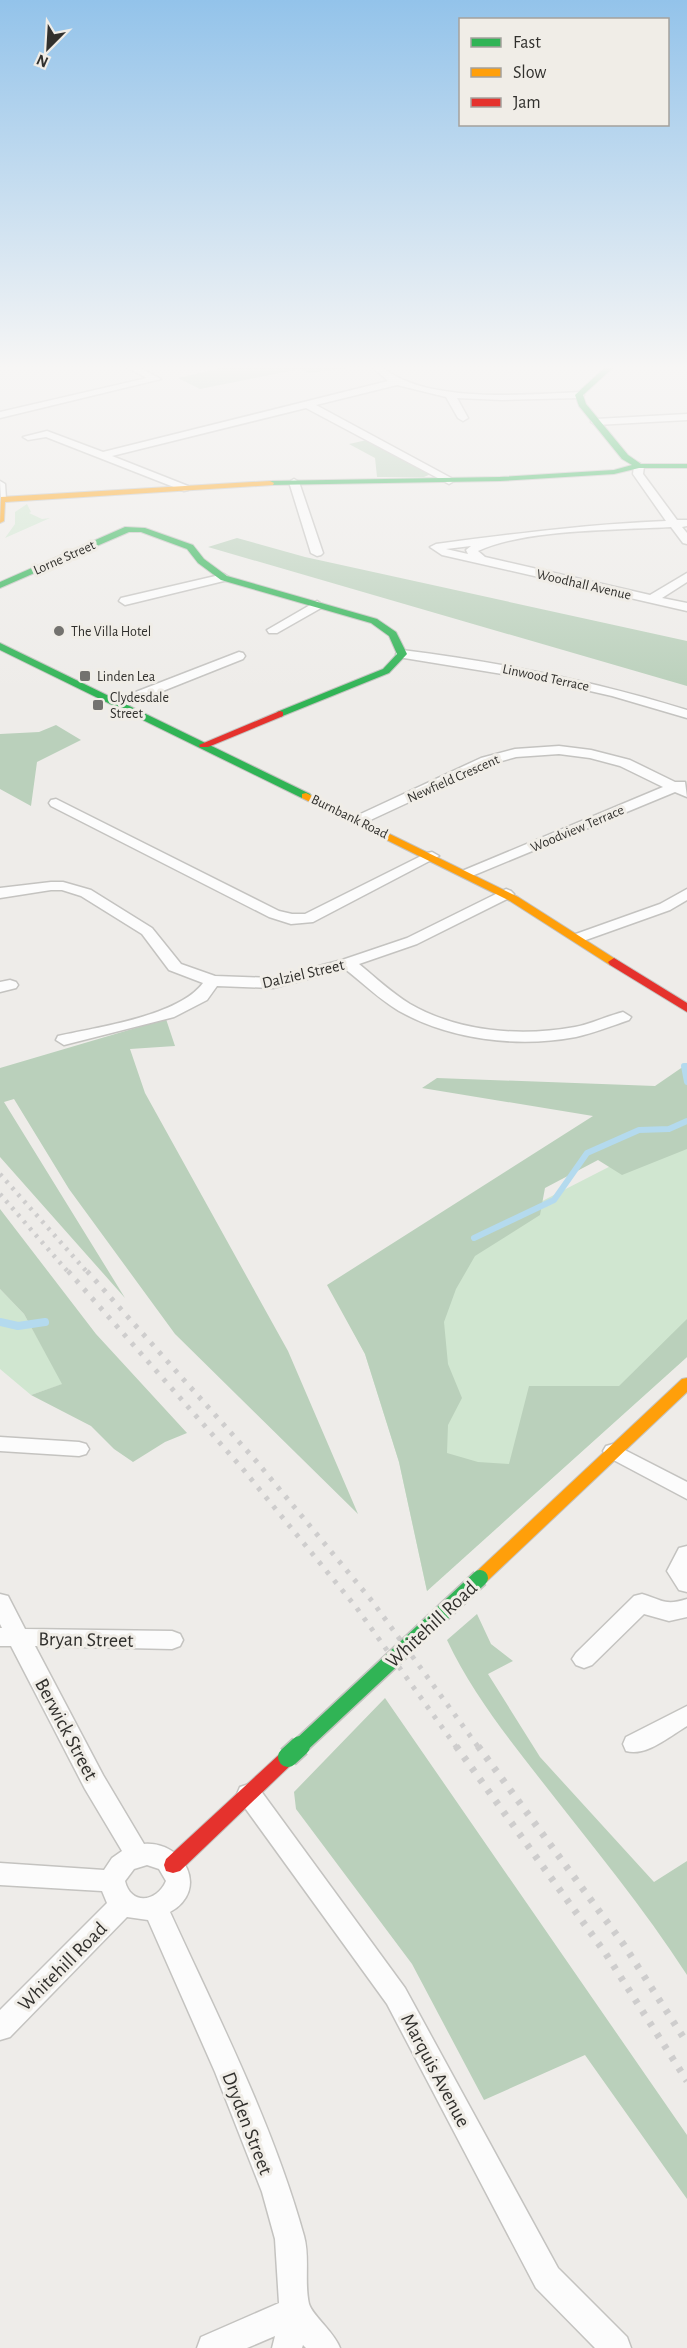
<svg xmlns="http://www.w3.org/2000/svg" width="687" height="2348" font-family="'Alegreya Sans',sans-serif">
<rect width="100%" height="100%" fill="#eeece9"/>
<path fill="#d0e6d0" d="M 27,504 L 31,512 L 29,513 L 42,519 L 50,518 L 5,538 L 15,524 L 15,512 Z
M 687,1127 L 687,1357 L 427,1591 L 399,1462 L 365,1354 L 339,1305 Z
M 0,1289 L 24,1314 L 63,1384 L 31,1395 L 0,1369 Z"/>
<path fill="#bad0bb" d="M 238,364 L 362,364 L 366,366 L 309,373 L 300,369 L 200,389 L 178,378 Z
M 367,440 L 433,473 L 424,477 L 377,477 L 375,458 L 349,444 Z
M 237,538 L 305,557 L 687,641 L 687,686 L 208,547 Z
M 56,725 L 81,740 L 37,762 L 31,806 L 0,789 L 0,734 L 39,732 Z
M 166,1019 L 175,1046 L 130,1049 L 145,1093 L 288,1351 L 358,1514 L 175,1334 L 69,1189 L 14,1099 L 4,1102 L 125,1298 L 0,1157 L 0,1068 Z
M 687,1064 L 687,1149 L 622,1175 L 598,1160 L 545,1188 L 540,1215 L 475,1256 L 456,1289 L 444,1322 L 448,1364 L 462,1398 L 448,1425 L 447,1453 L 478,1462 L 509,1464 L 529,1386 L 619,1386 L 687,1319 L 687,1357 L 427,1591 L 399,1462 L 365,1354 L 327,1285 L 593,1116 L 422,1088 L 437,1078 L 655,1086 Z
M 0,1209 L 96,1334 L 187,1433 L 165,1442 L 133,1462 L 114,1449 L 91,1426 L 31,1395 L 62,1384 L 24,1314 L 0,1289 Z
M 477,1614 L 491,1644 L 513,1661 L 488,1674 L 540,1757 L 654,1882 L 687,1861 L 687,1975 C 644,1908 593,1847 544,1784 C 508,1738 472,1693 447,1640 Z
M 385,1698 L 687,2135 L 687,2199 L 585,2055 L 484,2100 L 412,1964 L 296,1809 L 294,1792 Z"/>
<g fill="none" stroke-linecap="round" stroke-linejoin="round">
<path stroke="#b4daee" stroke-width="6" d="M 687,1066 L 684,1066 L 687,1082
M 474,1238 L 554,1200 L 587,1153 L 639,1130 L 669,1129 L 687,1121"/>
<path stroke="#b4daee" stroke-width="8" d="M 0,1322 L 18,1326 L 45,1322"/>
<defs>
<path id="street" d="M 120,364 L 132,364 L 161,379 L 0,418 L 0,412 L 147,378 Z
M 369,364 L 379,364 C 419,404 525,395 579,392 L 584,395 L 579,398 L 502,400 L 457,398 L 468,418 L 463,421 L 458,418 L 446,397 L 397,385 L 316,405 L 453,479 L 454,481 L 449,484 L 306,408 L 112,456 L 188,486 L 188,490 L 184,491 L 46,437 L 28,440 L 23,437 L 47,431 L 103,452 L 388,381 Z
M 687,414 L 687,420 L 596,425 L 591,422 L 596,419 Z
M 639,463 L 644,466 L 643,474 L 677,520 L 687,520 L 687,526 L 682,527 L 687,533 L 687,544 L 683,543 L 671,527 C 619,530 524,529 478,551 L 485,557 L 650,595 L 687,573 L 687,582 L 662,598 L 687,603 L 687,611 L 442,555 L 430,547 L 436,544 C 513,534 589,524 666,521 L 633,474 L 634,466 ZM 471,546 L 466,550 L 468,554 L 446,549 Z
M 294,479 L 299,482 L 323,553 L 321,555 L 317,556 L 311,553 L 289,482 Z
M 0,481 L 5,484 L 6,499 L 1,502 Z
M 224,574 L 230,578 L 228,580 L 125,605 L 119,601 L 121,598 Z
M 317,601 L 323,605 L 321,608 L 277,633 L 269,633 L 267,630 Z
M 402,650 C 499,662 594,681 687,710 L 687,718 L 612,696 L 546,681 L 398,657 L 396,654 L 398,651 Z
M 239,652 L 243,653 L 245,656 L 243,659 L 125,706 L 120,707 L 113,703 L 115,700 Z
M 559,746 L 591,750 L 630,760 L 675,782 L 685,782 L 687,797 L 675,792 L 467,878 L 460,874 L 462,871 L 663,787 L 620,766 L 590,758 L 559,754 L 516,757 L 491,764 L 364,823 L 359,824 L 352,820 L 354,817 L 481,758 L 515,749 Z
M 56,799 L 279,911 L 292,914 L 305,914 L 427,853 L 432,852 L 439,856 L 313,922 L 291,924 L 269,917 L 51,806 L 49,803 L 51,800 Z
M 51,882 L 63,882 L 91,890 L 152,928 L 181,964 L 215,976 L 273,978 L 342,960 L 407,938 L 506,889 L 511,891 L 514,894 L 511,897 L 417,944 L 359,964 C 376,978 392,993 410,1004 C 459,1032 520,1037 575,1027 C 591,1024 607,1016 623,1012 L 631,1017 L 629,1020 C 611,1026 594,1033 576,1037 C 518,1048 451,1040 399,1011 C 379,999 363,983 345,969 L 273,988 L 217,986 L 207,1000 L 174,1017 L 64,1045 L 56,1040 L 58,1036 C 98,1027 179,1016 203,983 L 169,970 L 142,934 L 81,896 L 62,890 L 51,890 L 0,898 L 0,888 Z
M 687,889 L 687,900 L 670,910 L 583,941 L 578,943 L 570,938 L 573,935 L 660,904 Z
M 10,980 L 16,982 L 18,985 L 16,988 L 0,992 L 0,982 Z
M 0,1437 L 79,1442 L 86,1444 L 89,1449 L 86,1454 L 79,1456 L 0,1451 Z
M 613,1444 L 687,1482 L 687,1499 L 606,1456 L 603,1451 L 606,1446 Z
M 687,1546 L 687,1592 L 679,1590 L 667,1571 L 679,1548 Z
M 0,1594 L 8,1596 L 25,1629 L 172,1631 L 180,1634 L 183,1640 L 180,1646 L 172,1649 L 35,1646 L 103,1775 L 144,1844 C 184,1841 210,1890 170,1912 C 218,2017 273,2124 304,2236 C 310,2257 304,2282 309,2304 C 313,2316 334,2332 340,2348 L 306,2348 L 303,2345 L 302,2348 L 272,2348 L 275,2336 L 247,2348 L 197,2348 L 201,2337 L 279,2303 L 275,2239 L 262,2192 L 215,2072 L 148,1920 L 127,1917 L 10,2037 L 0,2040 L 0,2010 L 107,1903 L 102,1891 L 0,1885 L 0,1863 L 104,1870 L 112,1858 L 122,1851 L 85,1789 L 11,1646 L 0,1646 L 0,1628 L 2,1628 L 0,1624 ZM 147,1865 L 159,1869 L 166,1881 C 157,1902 131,1906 125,1881 L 134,1869 Z
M 642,1594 C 662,1600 665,1606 687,1599 L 687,1617 L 669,1621 L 644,1614 L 592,1665 L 584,1668 L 576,1665 L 572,1659 L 576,1653 L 634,1596 Z
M 687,1706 L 687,1726 C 670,1736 646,1757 626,1751 L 623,1744 L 626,1737 Z
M 249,1784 L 258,1787 L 405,1988 L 558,2268 L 627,2337 L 631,2348 L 595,2348 L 536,2288 L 387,2004 L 240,1801 L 237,1794 L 240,1787 Z"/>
<path id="fast" d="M 609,364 L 617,364 L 583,395 L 586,404 L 628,455 L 641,464 L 687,464 L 687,468 L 639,468 L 614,474 L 500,481 L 270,485 L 266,483 L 270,481 L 500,477 L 614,470 L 632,465 L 622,459 L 579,406 L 575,395 Z
M 125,527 L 145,528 L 193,545 L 204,559 L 227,576 L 377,619 L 396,632 L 407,654 L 389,673 L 280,717 L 277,716 L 277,712 L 383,669 L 397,654 L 389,636 L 371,623 L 221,580 L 198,563 L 187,549 L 141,532 L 129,532 L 0,588 L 0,582 Z
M 0,643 L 310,794 L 311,796 L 310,798 L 302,798 L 0,650 Z"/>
<path id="slow" d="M 270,481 L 274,483 L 273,485 L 5,502 L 4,521 L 0,523 L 1,497 Z
M 306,793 L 518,897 L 620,962 L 618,965 L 610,965 L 510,901 L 302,798 L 302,794 Z
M 687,1378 L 687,1392 L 486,1582 L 480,1584 L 474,1582 L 472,1578 L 474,1574 L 682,1379 Z"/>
<path id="jam" d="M 280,711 L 283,712 L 283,716 L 208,747 L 200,747 L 199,745 Z
M 614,958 L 687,1003 L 687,1012 L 610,965 L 608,962 Z
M 288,1750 L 294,1752 L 297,1757 L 294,1762 L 180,1871 L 173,1873 L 166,1871 L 164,1865 L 166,1859 L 282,1752 Z"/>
</defs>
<use href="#street" stroke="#c4c3c0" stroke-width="3"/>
<use href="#fast" stroke="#c4c3c0" stroke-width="2"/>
<use href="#slow" stroke="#c4c3c0" stroke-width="2"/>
<use href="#jam" stroke="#c4c3c0" stroke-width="2"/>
<use href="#street" fill="#fcfcfc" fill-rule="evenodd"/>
<use href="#fast" fill="#30b455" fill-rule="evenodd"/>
<use href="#slow" fill="#ff9f0a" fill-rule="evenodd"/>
<use href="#jam" fill="#e5322d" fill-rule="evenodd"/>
<path stroke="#cecdcd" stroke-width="4.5" stroke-dasharray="3 6" stroke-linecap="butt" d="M 0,1174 L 88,1273
M 0,1194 L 69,1273"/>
<path stroke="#cecdcd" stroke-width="5" stroke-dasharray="4 8" stroke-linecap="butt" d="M 68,1271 L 242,1468 L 356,1607 L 457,1748
M 87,1271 L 257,1462 L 372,1601 L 479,1748"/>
<path stroke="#cecdcd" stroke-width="7" stroke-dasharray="4.5 9" stroke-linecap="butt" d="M 456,1746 L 606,1954 L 687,2081
M 478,1746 L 624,1945 L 687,2043"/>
<defs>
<path id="fast-bridge-far1" d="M 298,1748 L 480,1578"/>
<path id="fast-bridge" d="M 288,1757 L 300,1746"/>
</defs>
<use href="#fast-bridge-far1" stroke="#c4c3c0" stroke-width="19" stroke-linecap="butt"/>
<use href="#fast-bridge" stroke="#c4c3c0" stroke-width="23" stroke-linecap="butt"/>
<use href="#fast-bridge-far1" stroke="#30b455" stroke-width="16"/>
<use href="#fast-bridge" stroke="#30b455" stroke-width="20"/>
</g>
<linearGradient id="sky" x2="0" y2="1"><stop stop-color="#93c3ea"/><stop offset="0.53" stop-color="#f7f6f5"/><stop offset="1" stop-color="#f7f6f5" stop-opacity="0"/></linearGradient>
<rect width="687" height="693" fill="url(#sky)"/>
<g fill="#73726f" stroke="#f0ede7" stroke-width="2">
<circle cx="59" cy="631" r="6"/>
<rect x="79" y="670" width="12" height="12" rx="3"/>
<rect x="92" y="699" width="12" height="12" rx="3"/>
</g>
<g text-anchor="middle" stroke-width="6" stroke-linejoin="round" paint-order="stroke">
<g font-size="14" fill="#31302d" stroke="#f0ede7">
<text transform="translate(64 557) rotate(-24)" y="5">Lorne Street</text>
<text transform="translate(584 584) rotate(13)" y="5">Woodhall Avenue</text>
<text transform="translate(546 677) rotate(12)" y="5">Linwood Terrace</text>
<text transform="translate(453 778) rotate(-24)" y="5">Newfield Crescent</text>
<text transform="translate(350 816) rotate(26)" y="5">Burnbank Road</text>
<text transform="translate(577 828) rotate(-23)" y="5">Woodview Terrace</text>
</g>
<g font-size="14" fill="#31302d" stroke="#f0ede7" text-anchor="start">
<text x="71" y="636">The Villa Hotel</text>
<text x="97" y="681">Linden Lea</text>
<text x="110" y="702">Clydesdale<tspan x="110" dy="16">Street</tspan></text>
</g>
<g font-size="16" fill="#31302d" stroke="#f0ede7">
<text transform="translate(303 973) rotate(-13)" y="6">Dalziel Street</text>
</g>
<g font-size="20" fill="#31302d" stroke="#f0ede7">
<text transform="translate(431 1624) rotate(-43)" y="7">Whitehill Road</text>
<text transform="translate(86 1639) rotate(1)" y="7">Bryan Street</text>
<text transform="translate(67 1729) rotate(62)" y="7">Berwick Street</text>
<text transform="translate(62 1966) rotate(-45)" y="7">Whitehill Road</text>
<text transform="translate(436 2070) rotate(62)" y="7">Marquis Avenue</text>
<text transform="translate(248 2123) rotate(69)" y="7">Dryden Street</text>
</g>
</g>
<rect x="459" y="18" width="210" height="108" fill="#f0ede7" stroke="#a4a19d" stroke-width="1.5"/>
<rect x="471" y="38" width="30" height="9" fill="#30b455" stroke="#a4a19d" stroke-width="1.5"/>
<text x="513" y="48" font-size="18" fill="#31302d">Fast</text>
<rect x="471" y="68" width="30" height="9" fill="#ff9f0a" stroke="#a4a19d" stroke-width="1.5"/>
<text x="513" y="78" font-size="18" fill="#31302d">Slow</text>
<rect x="471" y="98" width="30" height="9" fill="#e5322d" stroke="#a4a19d" stroke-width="1.5"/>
<text x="513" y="108" font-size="18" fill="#31302d">Jam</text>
<g transform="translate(48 48) rotate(204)" stroke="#f0ede7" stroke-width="4.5" paint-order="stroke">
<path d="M0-4.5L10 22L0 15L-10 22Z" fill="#31302d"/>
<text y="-9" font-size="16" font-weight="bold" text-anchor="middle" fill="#31302d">N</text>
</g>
</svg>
